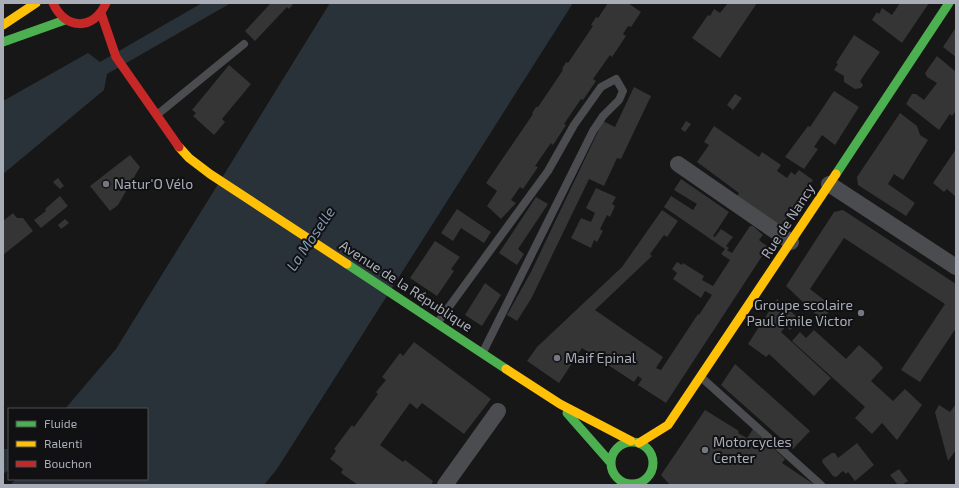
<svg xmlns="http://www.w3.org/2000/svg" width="959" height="488" font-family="'Exo 2',sans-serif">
<rect width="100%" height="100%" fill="#171717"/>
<path fill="#2a3239" d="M 202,3 L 231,3 L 107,74 L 104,90 L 3,174 L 3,101 L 88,53 L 100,62 Z
M 330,3 L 573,3 L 277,469 L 264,485 L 10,485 L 16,479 L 147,479 L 147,409 L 65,409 L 116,349 Z
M 3,449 L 9,449 L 9,470 L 3,474 Z"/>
<path fill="#353536" d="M 271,3 L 294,3 L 289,9 L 287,7 L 255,41 L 245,31 Z
M 608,3 L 628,3 L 641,12 L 631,27 L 628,26 L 623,34 L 626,36 L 612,57 L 610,55 L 593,79 L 596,81 L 583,100 L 581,99 L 564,124 L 566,125 L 553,145 L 551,143 L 535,166 L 538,167 L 523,189 L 520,187 L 511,200 L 516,203 L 501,219 L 487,206 L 497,191 L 486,183 L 533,114 L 532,113 L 536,107 L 538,107 L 563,70 L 562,69 L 566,62 L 568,63 L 593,26 L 591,25 L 596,17 L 598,18 Z
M 728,3 L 757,3 L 720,58 L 692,38 L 708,15 L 710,16 L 714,9 L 720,13 Z
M 900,3 L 929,3 L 902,43 L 872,20 L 877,12 L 879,14 L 882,8 L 892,15 Z
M 956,27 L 956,57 L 943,47 Z
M 854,35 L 880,52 L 860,81 L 863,85 L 861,88 L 855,89 L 844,82 L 844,76 L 834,70 L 838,64 L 836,63 Z
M 937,56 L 956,72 L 956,111 L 952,116 L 950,114 L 939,130 L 906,104 L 912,94 L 916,94 L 924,100 L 937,83 L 927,77 L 925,73 Z
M 229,65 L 251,84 L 222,119 L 225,122 L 214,135 L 193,116 L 196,113 L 192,110 Z
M 634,87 L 651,96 L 621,159 L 617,158 L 604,186 L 589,179 L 531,299 L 517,321 L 507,315 L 532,270 L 603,121 L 615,127 Z
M 834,91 L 859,107 L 835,145 L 822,135 L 814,147 L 818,149 L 804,169 L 785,157 L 808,126 L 810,127 Z
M 735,94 L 742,98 L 733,110 L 727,105 Z
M 900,113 L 917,126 L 920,135 L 928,140 L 903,180 L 894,174 L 888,184 L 915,203 L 906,216 L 858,185 L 857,177 Z
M 686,121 L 691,124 L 685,132 L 681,129 Z
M 714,126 L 759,157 L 762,152 L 781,165 L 777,171 L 787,178 L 791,172 L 795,175 L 799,170 L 813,180 L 783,224 L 778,225 L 736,197 L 739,193 L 697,162 L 709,145 L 704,142 Z
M 956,149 L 956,197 L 947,189 L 944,192 L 933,183 Z
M 130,155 L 140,167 L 118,205 L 110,211 L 90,186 Z
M 58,178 L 64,186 L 60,189 L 53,182 Z
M 681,179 L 729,212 L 713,236 L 715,237 L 721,229 L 733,237 L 726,246 L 729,248 L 727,250 L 732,253 L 750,226 L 753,226 L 763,235 L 759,240 L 768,247 L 666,403 L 638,385 L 642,379 L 638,376 L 634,382 L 582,348 L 559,383 L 527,361 L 537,347 L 622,267 L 662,210 L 678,221 L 667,237 L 664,235 L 650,254 L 652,256 L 595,310 L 663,357 L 656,368 L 661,370 L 698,314 L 699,315 L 712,295 L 705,291 L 701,298 L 673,279 L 677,273 L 672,269 L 677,262 L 682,265 L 683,263 L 704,276 L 702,280 L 713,286 L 730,260 L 721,254 L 725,249 L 664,207 L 671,196 L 693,210 L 697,204 L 674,190 Z
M 596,188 L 616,197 L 612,204 L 615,206 L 610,217 L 607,215 L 600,229 L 603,231 L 597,242 L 594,240 L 591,248 L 571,238 L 581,218 L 591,222 L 595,213 L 586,208 Z
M 60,196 L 68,206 L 41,228 L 34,220 L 46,211 L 45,209 Z
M 536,197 L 548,204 L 518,249 L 524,254 L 517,265 L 499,253 Z
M 457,209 L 491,232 L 484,243 L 461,228 L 453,241 L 441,233 Z
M 843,210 L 956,284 L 956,328 L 920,382 L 901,370 L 945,304 L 844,238 L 810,289 L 833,307 L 822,320 L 786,286 L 834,212 Z
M 13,213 L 17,218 L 23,218 L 33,231 L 3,255 L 3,221 Z
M 65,219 L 69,223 L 61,229 L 58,225 Z
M 435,241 L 460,257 L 451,269 L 454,271 L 437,296 L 410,278 Z
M 485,283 L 501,295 L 482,326 L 465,315 Z
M 777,299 L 796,316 L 791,322 L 795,325 L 790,330 L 786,326 L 781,332 L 831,378 L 814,396 L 769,354 L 766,357 L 748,344 Z
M 814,330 L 846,359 L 859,345 L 878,362 L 883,368 L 871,381 L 893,401 L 905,389 L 922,405 L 897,440 L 882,423 L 872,434 L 855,418 L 865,407 L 792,341 L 800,332 L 806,338 Z
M 414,342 L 491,399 L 464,434 L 422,403 L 417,409 L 410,403 L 380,445 L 403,462 L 405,460 L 433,481 L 431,485 L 358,485 L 341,473 L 343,469 L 330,459 L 336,451 L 334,449 L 352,425 L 354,427 L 378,394 L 376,392 L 386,380 L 382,377 L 400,353 L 403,356 Z
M 735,364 L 810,431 L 793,449 L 721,385 Z
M 956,404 L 956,450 L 948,461 L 935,412 L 939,405 L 950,412 Z
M 705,410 L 739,431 L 738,433 L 747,438 L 753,429 L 785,459 L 782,463 L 815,485 L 670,485 L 661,475 Z
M 857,443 L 874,465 L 855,481 L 848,472 L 846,474 L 843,471 L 836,477 L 833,476 L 822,462 L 823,459 L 832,453 L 835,453 L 838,458 Z
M 899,469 L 908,481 L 902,485 L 898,485 L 890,475 Z"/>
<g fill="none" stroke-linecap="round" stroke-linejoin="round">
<path stroke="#4b4c50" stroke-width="8" d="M 158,114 L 244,44
M 438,322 L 548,171 L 574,125 L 601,87 L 616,79 L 623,91 L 619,100 L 603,116 L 593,131 L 483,352
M 702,378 L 821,485"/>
<path stroke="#4b4c50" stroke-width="16" d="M 678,164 L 791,242
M 829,184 L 956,267
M 445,485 L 498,411"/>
<path stroke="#4caf50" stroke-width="9" d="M 3,42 L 65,20
M 836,174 L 949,3
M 347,264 L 506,369
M 567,413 L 611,463
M611 463a21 21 0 1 1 42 0a21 21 0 1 1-42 0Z"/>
<path stroke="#ffc107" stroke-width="9" d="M 3,25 L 36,3
M 179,147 L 189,158 L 210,174 L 347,264
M 506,369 L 560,404 L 631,441
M 639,443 L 668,425 L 836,174"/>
<path stroke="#c62828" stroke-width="9" d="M 53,3 C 65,30 94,31 106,3
M 101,13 L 116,57 L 179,147"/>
</g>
<g fill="#757880" stroke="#111113" stroke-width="1.5">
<circle cx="106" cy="184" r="4"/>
<circle cx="861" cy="313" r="4"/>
<circle cx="557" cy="358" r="4"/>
<circle cx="705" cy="450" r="4"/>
</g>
<g text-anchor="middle" stroke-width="4" stroke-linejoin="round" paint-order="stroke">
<g font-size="14" fill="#a8adb8" stroke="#111113" text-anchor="start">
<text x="114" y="189">Natur'O Vélo</text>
<text x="853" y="310" text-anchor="end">Groupe scolaire<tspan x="853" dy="16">Paul Émile Victor</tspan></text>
<text x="565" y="363">Maif Epinal</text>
<text x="713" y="447">Motorcycles<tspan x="713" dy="16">Center</tspan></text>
</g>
<g font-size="14" fill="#a8adb8" stroke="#111113">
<text transform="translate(788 221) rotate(-57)" y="5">Rue de Nancy</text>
<text transform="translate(406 286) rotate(33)" y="5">Avenue de la République</text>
</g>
<g font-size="15" font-style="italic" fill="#7f9bb3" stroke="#111113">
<text transform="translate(311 239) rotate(-56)" y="5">La Moselle</text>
</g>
</g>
<rect width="959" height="488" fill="none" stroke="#a8adb8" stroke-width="8"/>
<rect x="8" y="408" width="140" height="72" fill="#111113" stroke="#4d4f55"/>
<rect x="16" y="421" width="20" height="6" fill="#4caf50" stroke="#4d4f55"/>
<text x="44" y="428" font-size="12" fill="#a8adb8">Fluide</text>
<rect x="16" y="441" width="20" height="6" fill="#ffc107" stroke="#4d4f55"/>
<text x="44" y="448" font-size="12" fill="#a8adb8">Ralenti</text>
<rect x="16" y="461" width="20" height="6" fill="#c62828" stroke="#4d4f55"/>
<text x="44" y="468" font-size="12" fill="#a8adb8">Bouchon</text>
</svg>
